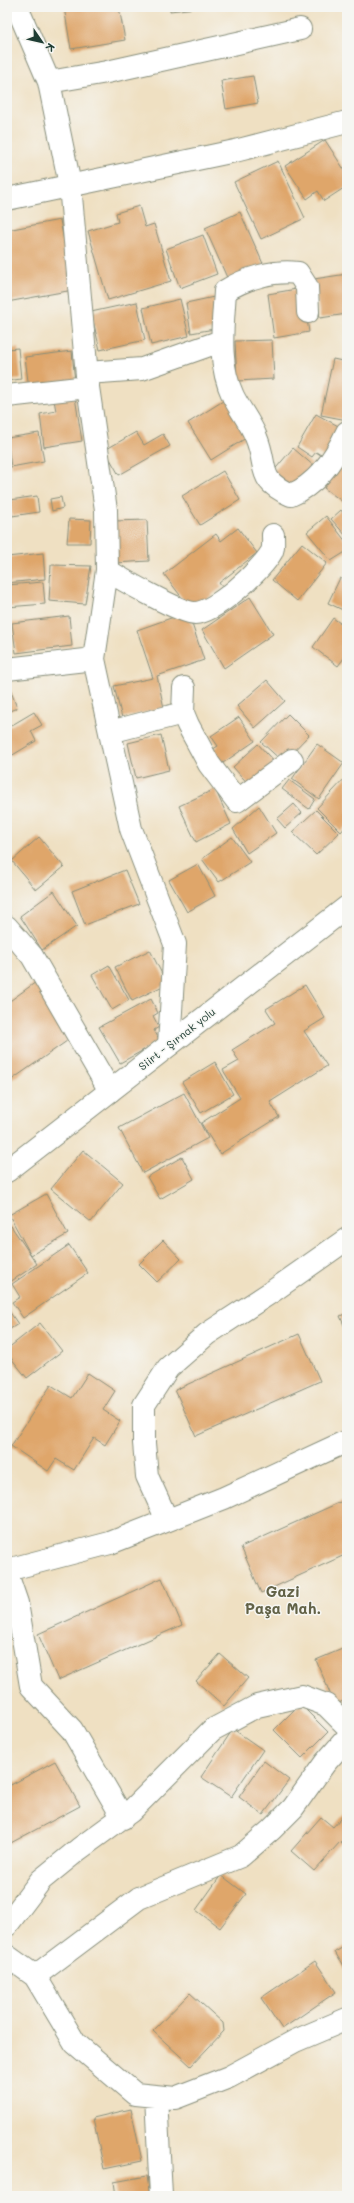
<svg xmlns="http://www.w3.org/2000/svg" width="354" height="2203" font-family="Mali,sans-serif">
<rect width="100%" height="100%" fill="#f6f6f2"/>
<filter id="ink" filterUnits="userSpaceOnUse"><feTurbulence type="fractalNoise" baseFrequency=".025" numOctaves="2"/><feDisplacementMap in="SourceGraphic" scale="8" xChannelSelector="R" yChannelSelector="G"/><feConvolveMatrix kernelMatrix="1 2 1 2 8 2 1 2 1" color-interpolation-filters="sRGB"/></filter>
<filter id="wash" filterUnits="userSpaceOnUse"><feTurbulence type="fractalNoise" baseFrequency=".012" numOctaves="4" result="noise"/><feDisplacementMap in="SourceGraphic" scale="16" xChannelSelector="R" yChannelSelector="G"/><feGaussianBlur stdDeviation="0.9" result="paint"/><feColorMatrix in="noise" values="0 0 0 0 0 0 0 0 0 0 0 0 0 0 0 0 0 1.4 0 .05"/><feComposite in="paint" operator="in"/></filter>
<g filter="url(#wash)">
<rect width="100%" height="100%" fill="#efe0c2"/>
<g id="blocks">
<path fill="#dfa66b" d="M 64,7 L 119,7 L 125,40 L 71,49 Z
M 170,7 L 196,7 L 196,8 L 170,11 Z
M 253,76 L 258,103 L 226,109 L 221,81 Z
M 325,140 L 347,174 L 347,186 L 324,201 L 318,191 L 307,199 L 285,166 Z
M 278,161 L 305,218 L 261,239 L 234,182 Z
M 139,206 L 145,227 L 154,224 L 171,281 L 108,300 L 88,231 L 118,222 L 116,213 Z
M 240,212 L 264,266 L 229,282 L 205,228 Z
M 60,220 L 73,290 L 7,302 L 7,230 Z
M 203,235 L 217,274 L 180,288 L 166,249 Z
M 347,274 L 347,314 L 320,318 L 314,279 Z
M 302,288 L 309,332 L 274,338 L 268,294 Z
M 214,297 L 220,328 L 191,333 L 186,303 Z
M 180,299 L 189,336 L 151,345 L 143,308 Z
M 137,302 L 145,340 L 100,350 L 91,312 Z
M 272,340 L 274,379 L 237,381 L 235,341 Z
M 18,348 L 21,379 L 7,381 L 7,349 Z
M 72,351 L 75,382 L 29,389 L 25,357 Z
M 333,359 L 347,362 L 347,420 L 321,415 Z
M 231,396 L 254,433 L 211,460 L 188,423 Z
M 75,397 L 82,441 L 44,447 L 40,414 L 56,411 L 54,400 Z
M 316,414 L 342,428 L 327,459 L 316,452 L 312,457 L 297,447 Z
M 136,432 L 144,445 L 163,434 L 170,446 L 119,475 L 105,450 Z
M 39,433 L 44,461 L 11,467 L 7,438 Z
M 293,448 L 315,467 L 293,492 L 271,474 Z
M 347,456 L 347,505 L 324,488 Z
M 223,471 L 240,500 L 200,525 L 182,496 Z
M 37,496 L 39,512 L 12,516 L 10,500 Z
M 61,497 L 63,508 L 52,511 L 50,499 Z
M 341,510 L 347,518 L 347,537 L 331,519 Z
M 326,516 L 347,543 L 347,551 L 331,561 L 307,532 Z
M 69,519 L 91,520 L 90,543 L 67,543 Z
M 147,520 L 149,561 L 115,563 L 113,521 Z
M 238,528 L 257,553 L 219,583 L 222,587 L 192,611 L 164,574 L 216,534 L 221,541 Z
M 302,543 L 327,563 L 297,601 L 272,580 Z
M 43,553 L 45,579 L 7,583 L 7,557 Z
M 51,565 L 91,566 L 85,604 L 49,601 Z
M 340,578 L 347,582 L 347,612 L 328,603 Z
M 43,582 L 45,604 L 7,607 L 7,585 Z
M 250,597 L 273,634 L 224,668 L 202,630 Z
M 188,612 L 204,660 L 157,676 L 164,708 L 122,718 L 114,686 L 153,678 L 137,630 Z
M 69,616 L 72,646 L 16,653 L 12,623 Z
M 333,618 L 347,628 L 347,654 L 338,666 L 313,647 Z
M 7,680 L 17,708 L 7,712 Z
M 267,680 L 285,701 L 255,728 L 237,706 Z
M 34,712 L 42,725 L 31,731 L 36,741 L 11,756 L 7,750 L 7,728 Z
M 288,714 L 309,735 L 283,762 L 261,742 Z
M 239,717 L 255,741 L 220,765 L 210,751 L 218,746 L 211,736 Z
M 161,735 L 169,770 L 136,778 L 128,743 Z
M 258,744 L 276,764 L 251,787 L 233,767 Z
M 317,744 L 344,763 L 319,799 L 292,779 Z
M 347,776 L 347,825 L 341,832 L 317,808 Z
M 289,780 L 315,799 L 309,809 L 282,789 Z
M 215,789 L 231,824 L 196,842 L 179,806 Z
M 294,804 L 302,813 L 285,828 L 277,819 Z
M 259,806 L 276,833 L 247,853 L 233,829 Z
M 316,810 L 339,833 L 316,855 L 292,832 Z
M 39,837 L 64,867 L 36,890 L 12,861 Z
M 232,837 L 250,862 L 219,882 L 202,859 Z
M 198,864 L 215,896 L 187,912 L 169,880 Z
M 125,870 L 139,904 L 85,925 L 72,891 Z
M 54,891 L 77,926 L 42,950 L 20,916 Z
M 150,950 L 167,984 L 132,1001 L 115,967 Z
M 109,965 L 129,1000 L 112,1010 L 92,975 Z
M 36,982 L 74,1036 L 7,1083 L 7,1003 Z
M 305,985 L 325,1018 L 304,1031 L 327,1066 L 270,1102 L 279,1117 L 220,1154 L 201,1123 L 240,1098 L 223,1070 L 239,1061 L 232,1050 L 275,1023 L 266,1009 Z
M 151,999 L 158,1013 L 153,1016 L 159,1027 L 154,1030 L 160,1041 L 120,1063 L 99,1027 Z
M 215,1062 L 233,1094 L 201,1113 L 182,1082 Z
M 184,1093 L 208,1138 L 143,1173 L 119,1128 Z
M 83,1150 L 123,1183 L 91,1222 L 51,1189 Z
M 182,1157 L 194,1179 L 160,1199 L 147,1177 Z
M 46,1194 L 68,1234 L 31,1255 L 9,1215 Z
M 11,1226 L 37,1264 L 7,1284 L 7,1229 Z
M 163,1240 L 181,1259 L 157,1282 L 139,1264 Z
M 69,1245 L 88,1273 L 23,1318 L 12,1302 L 20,1297 L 12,1284 Z
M 7,1308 L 18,1324 L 7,1331 Z
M 347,1313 L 347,1332 L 340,1316 Z
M 40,1323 L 62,1351 L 27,1378 L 7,1353 L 7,1349 Z
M 299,1334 L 320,1381 L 196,1436 L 175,1390 Z
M 88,1373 L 115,1391 L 103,1410 L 120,1421 L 105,1445 L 94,1438 L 74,1470 L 56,1459 L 48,1471 L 11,1446 L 51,1385 L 72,1398 Z
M 347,1499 L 347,1554 L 261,1593 L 241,1547 Z
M 162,1578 L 182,1625 L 58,1680 L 38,1634 Z
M 347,1647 L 347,1699 L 335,1705 L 316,1660 Z
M 220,1654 L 248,1678 L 224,1706 L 196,1681 Z
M 300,1704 L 328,1732 L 302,1758 L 274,1730 Z
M 233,1729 L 263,1750 L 231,1797 L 201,1777 Z
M 55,1761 L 80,1806 L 7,1845 L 7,1787 Z
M 264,1761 L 289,1780 L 263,1815 L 239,1797 Z
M 347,1811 L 347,1849 L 340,1842 L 314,1871 L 291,1851 L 321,1817 L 333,1827 Z
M 221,1875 L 246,1894 L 220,1928 L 196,1910 Z
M 347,1945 L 347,1973 L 335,1952 Z
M 315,1961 L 336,1992 L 282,2029 L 261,1998 Z
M 190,1993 L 223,2023 L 224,2031 L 191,2066 L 153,2031 Z
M 131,2109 L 142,2161 L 104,2169 L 93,2118 Z
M 147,2176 L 150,2196 L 116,2196 L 114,2182 Z"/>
</g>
</g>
<g filter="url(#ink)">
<use href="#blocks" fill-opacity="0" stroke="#878e7b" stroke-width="1"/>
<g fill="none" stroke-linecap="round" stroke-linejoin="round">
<defs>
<path id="minor" d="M 17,7 L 49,82 L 70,185 L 88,387 L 106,510 L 107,570 L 94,659 L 131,829 L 175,944 L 169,1045
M 49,82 L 107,72 L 300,29
M 308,312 L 307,287 L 298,273 C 273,270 246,278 225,291 C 223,327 217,362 233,396 C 240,410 250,422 256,437 C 269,468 255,479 291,495 C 318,484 335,458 347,432
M 87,373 L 142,369 L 221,341
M 7,396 L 88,387
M 107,570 C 121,579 180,613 195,613 C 215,613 261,570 271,553 C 274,549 273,540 273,535
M 7,669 L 94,659
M 184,688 L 183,713 L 188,725 L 209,764 L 237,801 L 292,760
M 110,732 L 183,713
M 7,927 L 32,956 L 110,1091
M 167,1520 L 147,1476 L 144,1443 L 144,1405 L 168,1368 L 207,1334 L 273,1291 L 347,1239
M 7,1574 L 17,1603 L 31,1686 L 72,1730 L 123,1818
M 7,1925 L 41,1880 L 79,1849 L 131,1811 L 212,1730 L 257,1706 L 302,1696 L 326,1705 L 347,1726
M 7,1956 L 35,1976 L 75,2043 L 135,2094 L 175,2098 L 229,2077 L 295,2041 L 347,2019
M 35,1976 L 139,1898 L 241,1856 L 271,1830 L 293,1808 L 325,1763 L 347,1738
M 156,2096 L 161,2196"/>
<path id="tertiary" d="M 7,199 L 235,151 L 347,122
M 7,1171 L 347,907
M 7,1570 L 110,1543 L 224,1498 L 347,1441"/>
</defs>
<use href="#minor" stroke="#878e7b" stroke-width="24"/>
<use href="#tertiary" stroke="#878e7b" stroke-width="24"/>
<use href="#minor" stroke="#fff" stroke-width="22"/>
<use href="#tertiary" stroke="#fff" stroke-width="22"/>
</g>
</g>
<g text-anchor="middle" stroke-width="3" stroke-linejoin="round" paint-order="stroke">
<g font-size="11" fill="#1f3d34" stroke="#f6f6f2">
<text transform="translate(177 1039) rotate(-38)" y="4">Siirt - Şırnak yolu</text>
</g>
<g font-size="15" font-weight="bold" fill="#626247" stroke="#f6f6f2">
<text x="283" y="1597">Gazi<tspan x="283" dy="17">Paşa Mah.</tspan></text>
</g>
</g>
<rect width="354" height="2203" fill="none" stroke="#f6f6f2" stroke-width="24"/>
<g transform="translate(42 42) rotate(124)" stroke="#f6f6f2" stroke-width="3" paint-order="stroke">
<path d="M0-3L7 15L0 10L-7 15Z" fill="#1f3d34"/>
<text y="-6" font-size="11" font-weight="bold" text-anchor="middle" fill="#1f3d34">K</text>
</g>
</svg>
